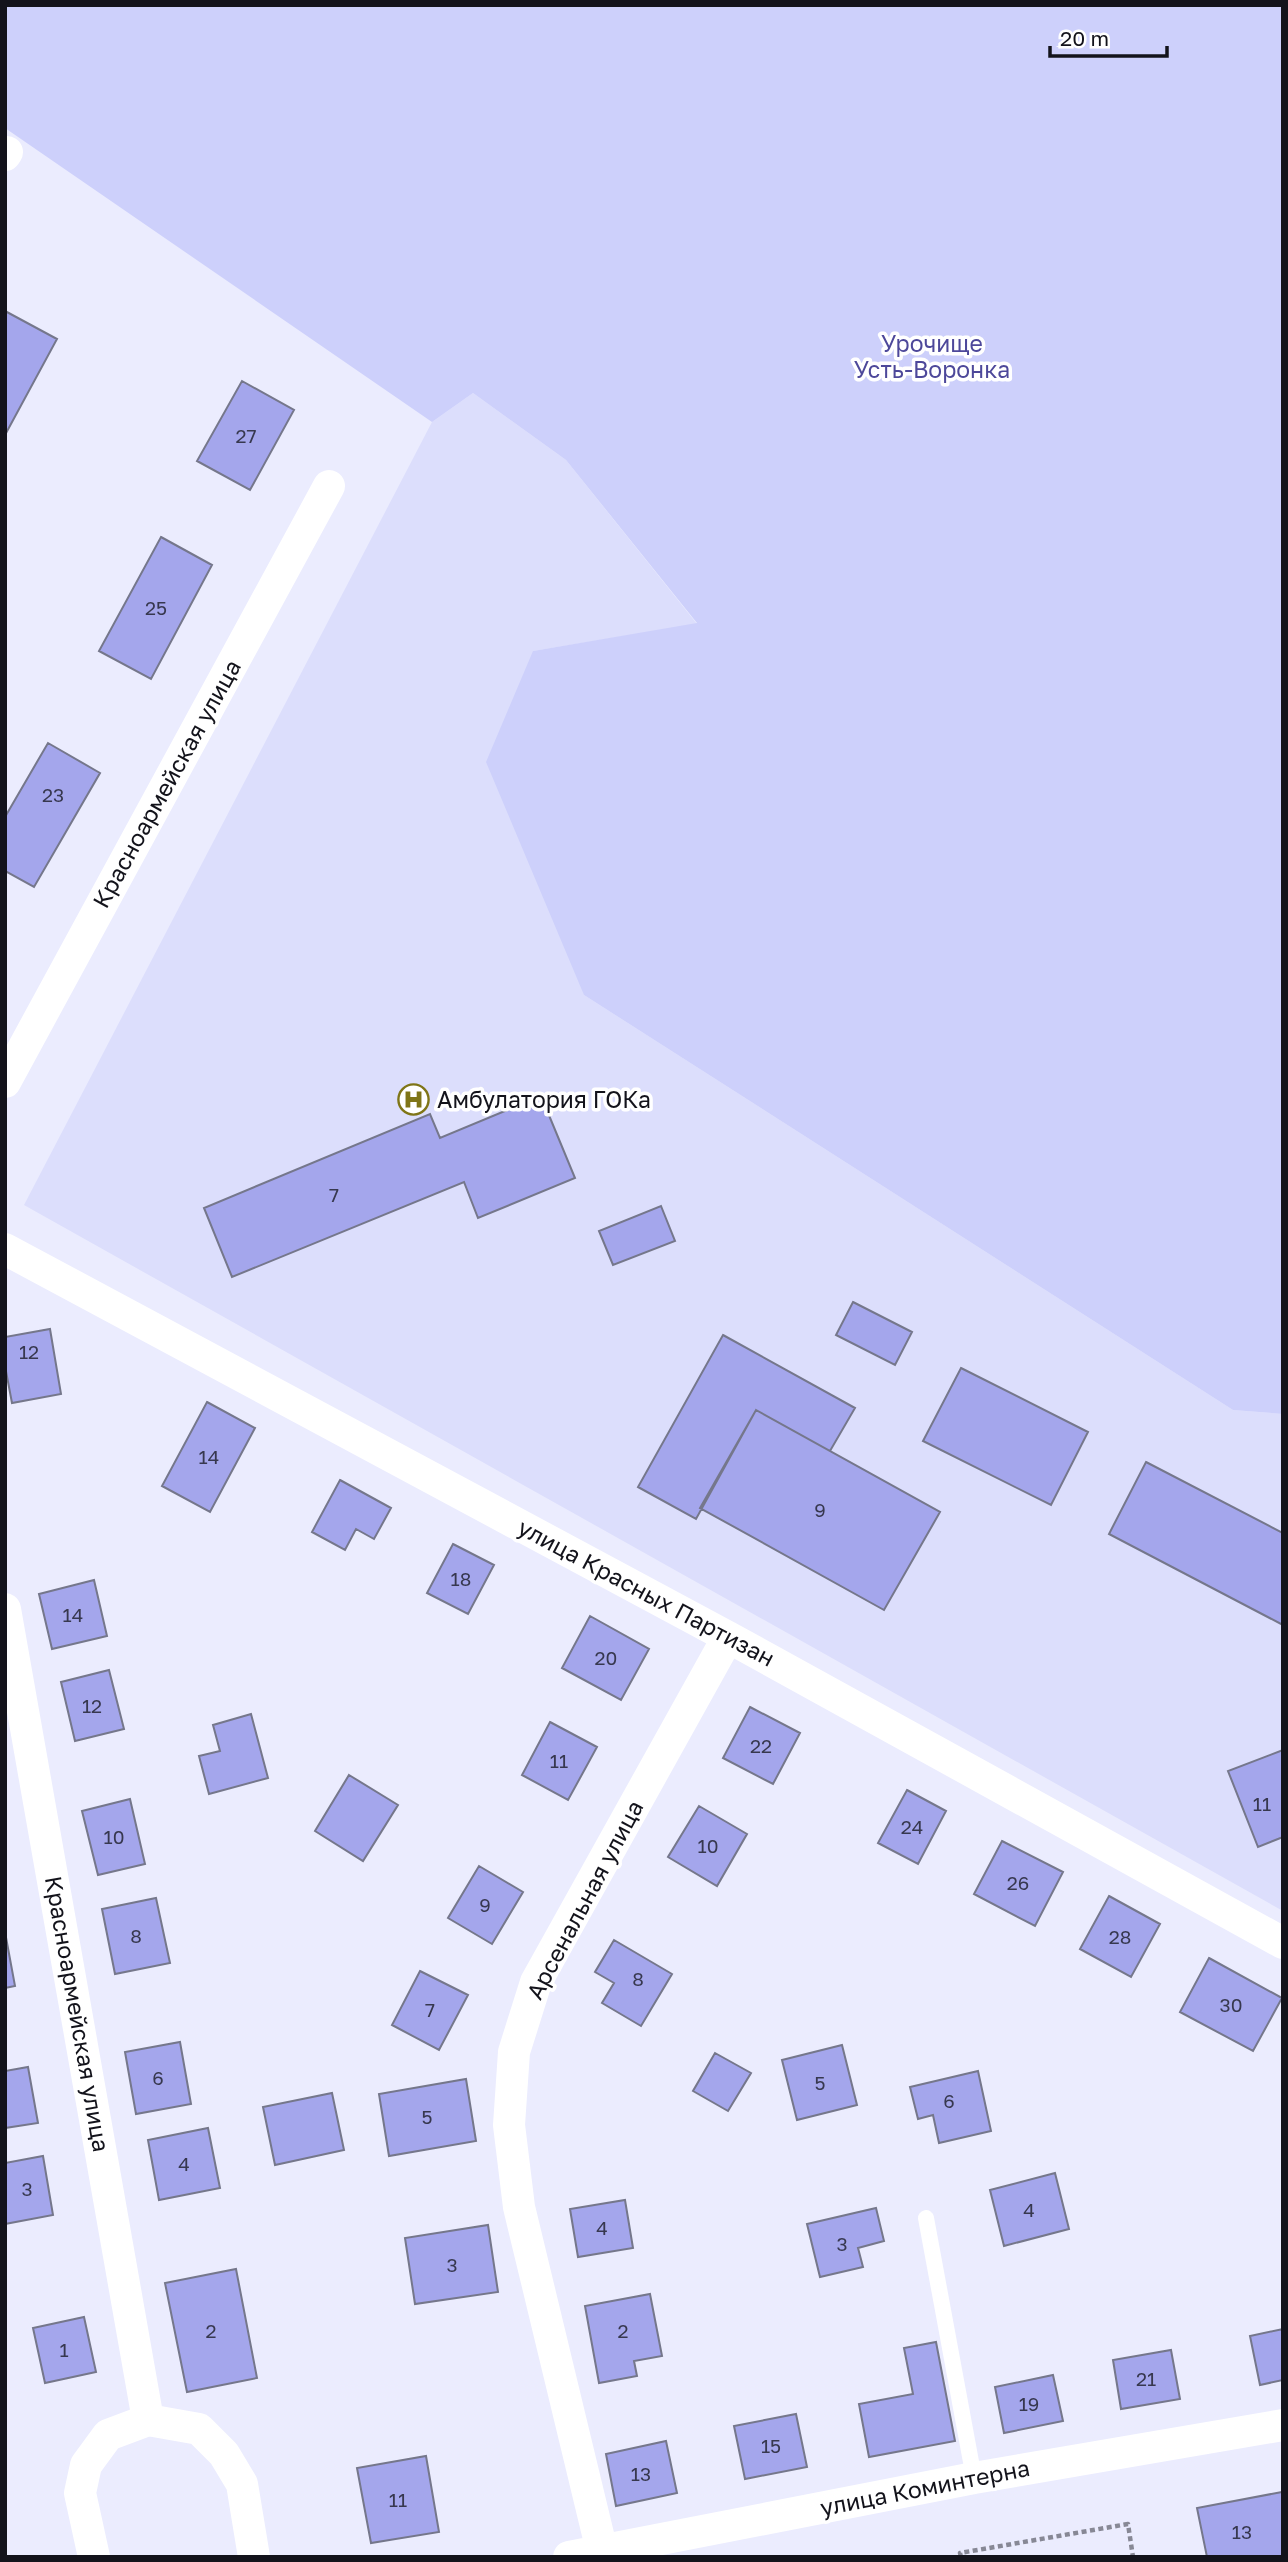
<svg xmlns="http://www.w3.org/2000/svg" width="1288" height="2562" font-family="'Golos Text',sans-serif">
<rect width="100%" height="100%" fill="#ebecfe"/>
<path fill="#dcdefc" d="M 473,393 L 566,460 L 697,624 L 533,651 L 584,995 L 1233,1410 L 1283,1414 L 1283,1911 L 24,1205 L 432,422 Z"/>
<path fill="#cdd0fb" d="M 5,5 L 1283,5 L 1283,1414 L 1233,1410 L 584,995 L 486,762 L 533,651 L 697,623 L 566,460 L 473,393 L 432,422 L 5,128 Z"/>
<path fill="#a4a6ec" stroke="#75778b" stroke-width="2" d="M 5,311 L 57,339 L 5,435 Z
M 242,381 L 294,410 L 250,490 L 197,461 Z
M 161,537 L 212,565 L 151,679 L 99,651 Z
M 48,743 L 100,773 L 34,887 L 5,871 L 5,817 Z
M 541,1096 L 575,1178 L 478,1218 L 464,1182 L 232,1277 L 204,1208 L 430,1114 L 440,1138 Z
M 661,1206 L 675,1241 L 613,1265 L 599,1231 Z
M 853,1302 L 912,1332 L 895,1365 L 836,1335 Z
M 50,1329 L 61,1394 L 12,1403 L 5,1366 L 5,1337 Z
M 723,1335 L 855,1408 L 830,1451 L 756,1410 L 696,1519 L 638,1487 Z
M 961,1368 L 1088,1432 L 1051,1505 L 923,1441 Z
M 207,1402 L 255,1428 L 210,1512 L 162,1486 Z
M 756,1410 L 940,1512 L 884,1610 L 700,1508 Z
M 1146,1462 L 1283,1533 L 1283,1625 L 1109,1534 Z
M 340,1480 L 391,1508 L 374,1539 L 356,1529 L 345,1550 L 312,1532 Z
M 453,1544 L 494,1565 L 468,1614 L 427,1593 Z
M 94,1580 L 107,1636 L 52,1649 L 39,1594 Z
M 590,1616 L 649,1649 L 621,1700 L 562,1668 Z
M 109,1670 L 124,1729 L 75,1741 L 61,1682 Z
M 750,1707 L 800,1733 L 773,1784 L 723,1758 Z
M 251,1714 L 268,1778 L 209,1794 L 199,1756 L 220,1751 L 213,1725 Z
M 550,1722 L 597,1747 L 568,1800 L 522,1775 Z
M 1283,1750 L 1283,1837 L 1258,1847 L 1228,1771 Z
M 349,1775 L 398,1805 L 363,1861 L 315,1831 Z
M 907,1790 L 946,1811 L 918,1864 L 878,1843 Z
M 130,1799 L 145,1864 L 98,1875 L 82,1811 Z
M 699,1806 L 747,1834 L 717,1886 L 668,1857 Z
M 1002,1841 L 1063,1872 L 1035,1926 L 974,1894 Z
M 479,1866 L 523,1892 L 492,1944 L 448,1918 Z
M 1109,1896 L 1160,1924 L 1131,1977 L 1080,1949 Z
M 156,1898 L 170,1963 L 115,1974 L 102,1909 Z
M 5,1932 L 15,1986 L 5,1988 Z
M 614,1940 L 672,1974 L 641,2026 L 602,2003 L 614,1983 L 595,1972 Z
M 1209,1958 L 1282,1998 L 1253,2051 L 1180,2012 Z
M 420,1971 L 468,1995 L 439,2050 L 392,2025 Z
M 180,2042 L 191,2104 L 136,2114 L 125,2052 Z
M 842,2045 L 857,2105 L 797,2120 L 782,2060 Z
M 715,2053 L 751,2073 L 728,2111 L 693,2091 Z
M 28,2067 L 38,2123 L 5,2128 L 5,2071 Z
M 978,2071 L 991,2131 L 939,2143 L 933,2115 L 918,2119 L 910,2087 Z
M 466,2079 L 476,2141 L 389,2156 L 379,2094 Z
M 332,2093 L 344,2150 L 275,2165 L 263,2107 Z
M 208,2128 L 220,2188 L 159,2200 L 148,2140 Z
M 43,2156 L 53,2215 L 5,2224 L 5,2163 Z
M 1055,2173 L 1069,2229 L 1004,2246 L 990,2190 Z
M 625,2200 L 633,2248 L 578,2257 L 570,2209 Z
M 876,2208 L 884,2241 L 858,2248 L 863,2267 L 820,2277 L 807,2224 Z
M 488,2225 L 498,2292 L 415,2304 L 405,2238 Z
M 236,2269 L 257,2378 L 187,2392 L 165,2283 Z
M 650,2294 L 662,2356 L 634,2361 L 637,2376 L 599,2383 L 585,2306 Z
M 84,2317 L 96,2372 L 45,2383 L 33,2328 Z
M 1283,2329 L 1283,2380 L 1260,2385 L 1250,2336 Z
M 936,2342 L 955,2441 L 869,2457 L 859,2404 L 913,2394 L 904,2348 Z
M 1171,2350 L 1180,2399 L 1121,2409 L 1113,2360 Z
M 1053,2375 L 1063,2421 L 1004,2433 L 995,2387 Z
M 796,2414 L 807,2467 L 745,2479 L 734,2426 Z
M 666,2441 L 677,2493 L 616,2506 L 606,2454 Z
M 426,2456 L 439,2532 L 371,2543 L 357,2468 Z
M 1282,2492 L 1283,2557 L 1207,2557 L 1197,2508 Z"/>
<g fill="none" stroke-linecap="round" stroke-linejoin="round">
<path stroke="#878895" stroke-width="4.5" stroke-dasharray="5 3.5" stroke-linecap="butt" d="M 961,2557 L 960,2553 L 1128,2524 L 1133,2557"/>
<path stroke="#fff" stroke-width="16" d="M 926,2218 L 974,2478"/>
<path stroke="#fff" stroke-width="32" d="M 5,155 L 7,152
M 5,1082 L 329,486
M 5,1249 L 728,1637 L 1283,1943
M 5,1609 L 148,2420
M 602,2551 L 519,2207 L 509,2125 L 514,2052 L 536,1982 L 728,1637
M 94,2557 L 80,2493 L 86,2465 L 108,2435 L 148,2420 L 199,2429 L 224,2454 L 242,2484 L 254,2557
M 569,2557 L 974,2478 L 1283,2425"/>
</g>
<defs>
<symbol id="hospital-ring" viewBox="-11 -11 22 22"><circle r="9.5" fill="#fff" stroke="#7f7517" stroke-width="1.5"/><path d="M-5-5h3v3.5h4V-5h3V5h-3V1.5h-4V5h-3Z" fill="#7f7517"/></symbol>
</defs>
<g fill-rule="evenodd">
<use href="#hospital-ring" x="396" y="1082" width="35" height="35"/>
</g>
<g text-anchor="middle" stroke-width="7" stroke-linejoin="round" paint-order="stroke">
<g font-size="19" fill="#37384f">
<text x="246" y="443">27</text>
<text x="156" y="615">25</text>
<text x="53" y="802">23</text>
<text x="334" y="1202">7</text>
<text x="29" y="1359">12</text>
<text x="209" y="1464">14</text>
<text x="820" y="1517">9</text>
<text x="461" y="1586">18</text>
<text x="73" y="1622">14</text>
<text x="606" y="1665">20</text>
<text x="92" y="1713">12</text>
<text x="761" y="1753">22</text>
<text x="559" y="1768">11</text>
<text x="1262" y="1811">11</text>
<text x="912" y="1834">24</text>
<text x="114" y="1844">10</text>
<text x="708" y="1853">10</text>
<text x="1018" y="1890">26</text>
<text x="485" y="1912">9</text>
<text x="136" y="1943">8</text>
<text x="1120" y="1944">28</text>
<text x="638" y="1986">8</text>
<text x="1231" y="2012">30</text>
<text x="430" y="2017">7</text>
<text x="158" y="2085">6</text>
<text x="820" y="2090">5</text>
<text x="949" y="2108">6</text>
<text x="427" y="2124">5</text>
<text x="184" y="2171">4</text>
<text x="27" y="2196">3</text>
<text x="1029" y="2217">4</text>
<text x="602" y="2235">4</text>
<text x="842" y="2251">3</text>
<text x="452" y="2272">3</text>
<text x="211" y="2338">2</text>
<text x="623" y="2338">2</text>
<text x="64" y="2357">1</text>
<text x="1146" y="2386">21</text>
<text x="1029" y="2411">19</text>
<text x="771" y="2453">15</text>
<text x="641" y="2481">13</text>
<text x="398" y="2507">11</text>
<text x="1242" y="2539">13</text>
</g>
<g font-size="23" fill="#4d489a" stroke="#fff">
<text x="932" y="352">Урочище<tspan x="932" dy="26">Усть-Воронка</tspan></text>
</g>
<g font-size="23" fill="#13131b" stroke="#fff">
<text transform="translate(167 784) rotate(-61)" y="8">Красноармейская улица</text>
<text transform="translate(646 1593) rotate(28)" y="8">улица Красных Партизан</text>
<text transform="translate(585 1900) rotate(-62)" y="8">Арсенальная улица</text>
<text transform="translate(77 2014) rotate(80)" y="8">Красноармейская улица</text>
<text transform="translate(925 2488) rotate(-11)" y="8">улица Коминтерна</text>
</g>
<g font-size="23" fill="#13131b" stroke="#fff" text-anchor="start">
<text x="437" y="1108">Амбулатория ГОКа</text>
</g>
</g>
<rect width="1288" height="2562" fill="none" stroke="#13131b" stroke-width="14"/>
<path d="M1050 46v10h117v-10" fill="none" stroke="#13131b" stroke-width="3.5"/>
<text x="1060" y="46" font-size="21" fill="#13131b" stroke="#ffffff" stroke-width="5" paint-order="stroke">20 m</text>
</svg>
